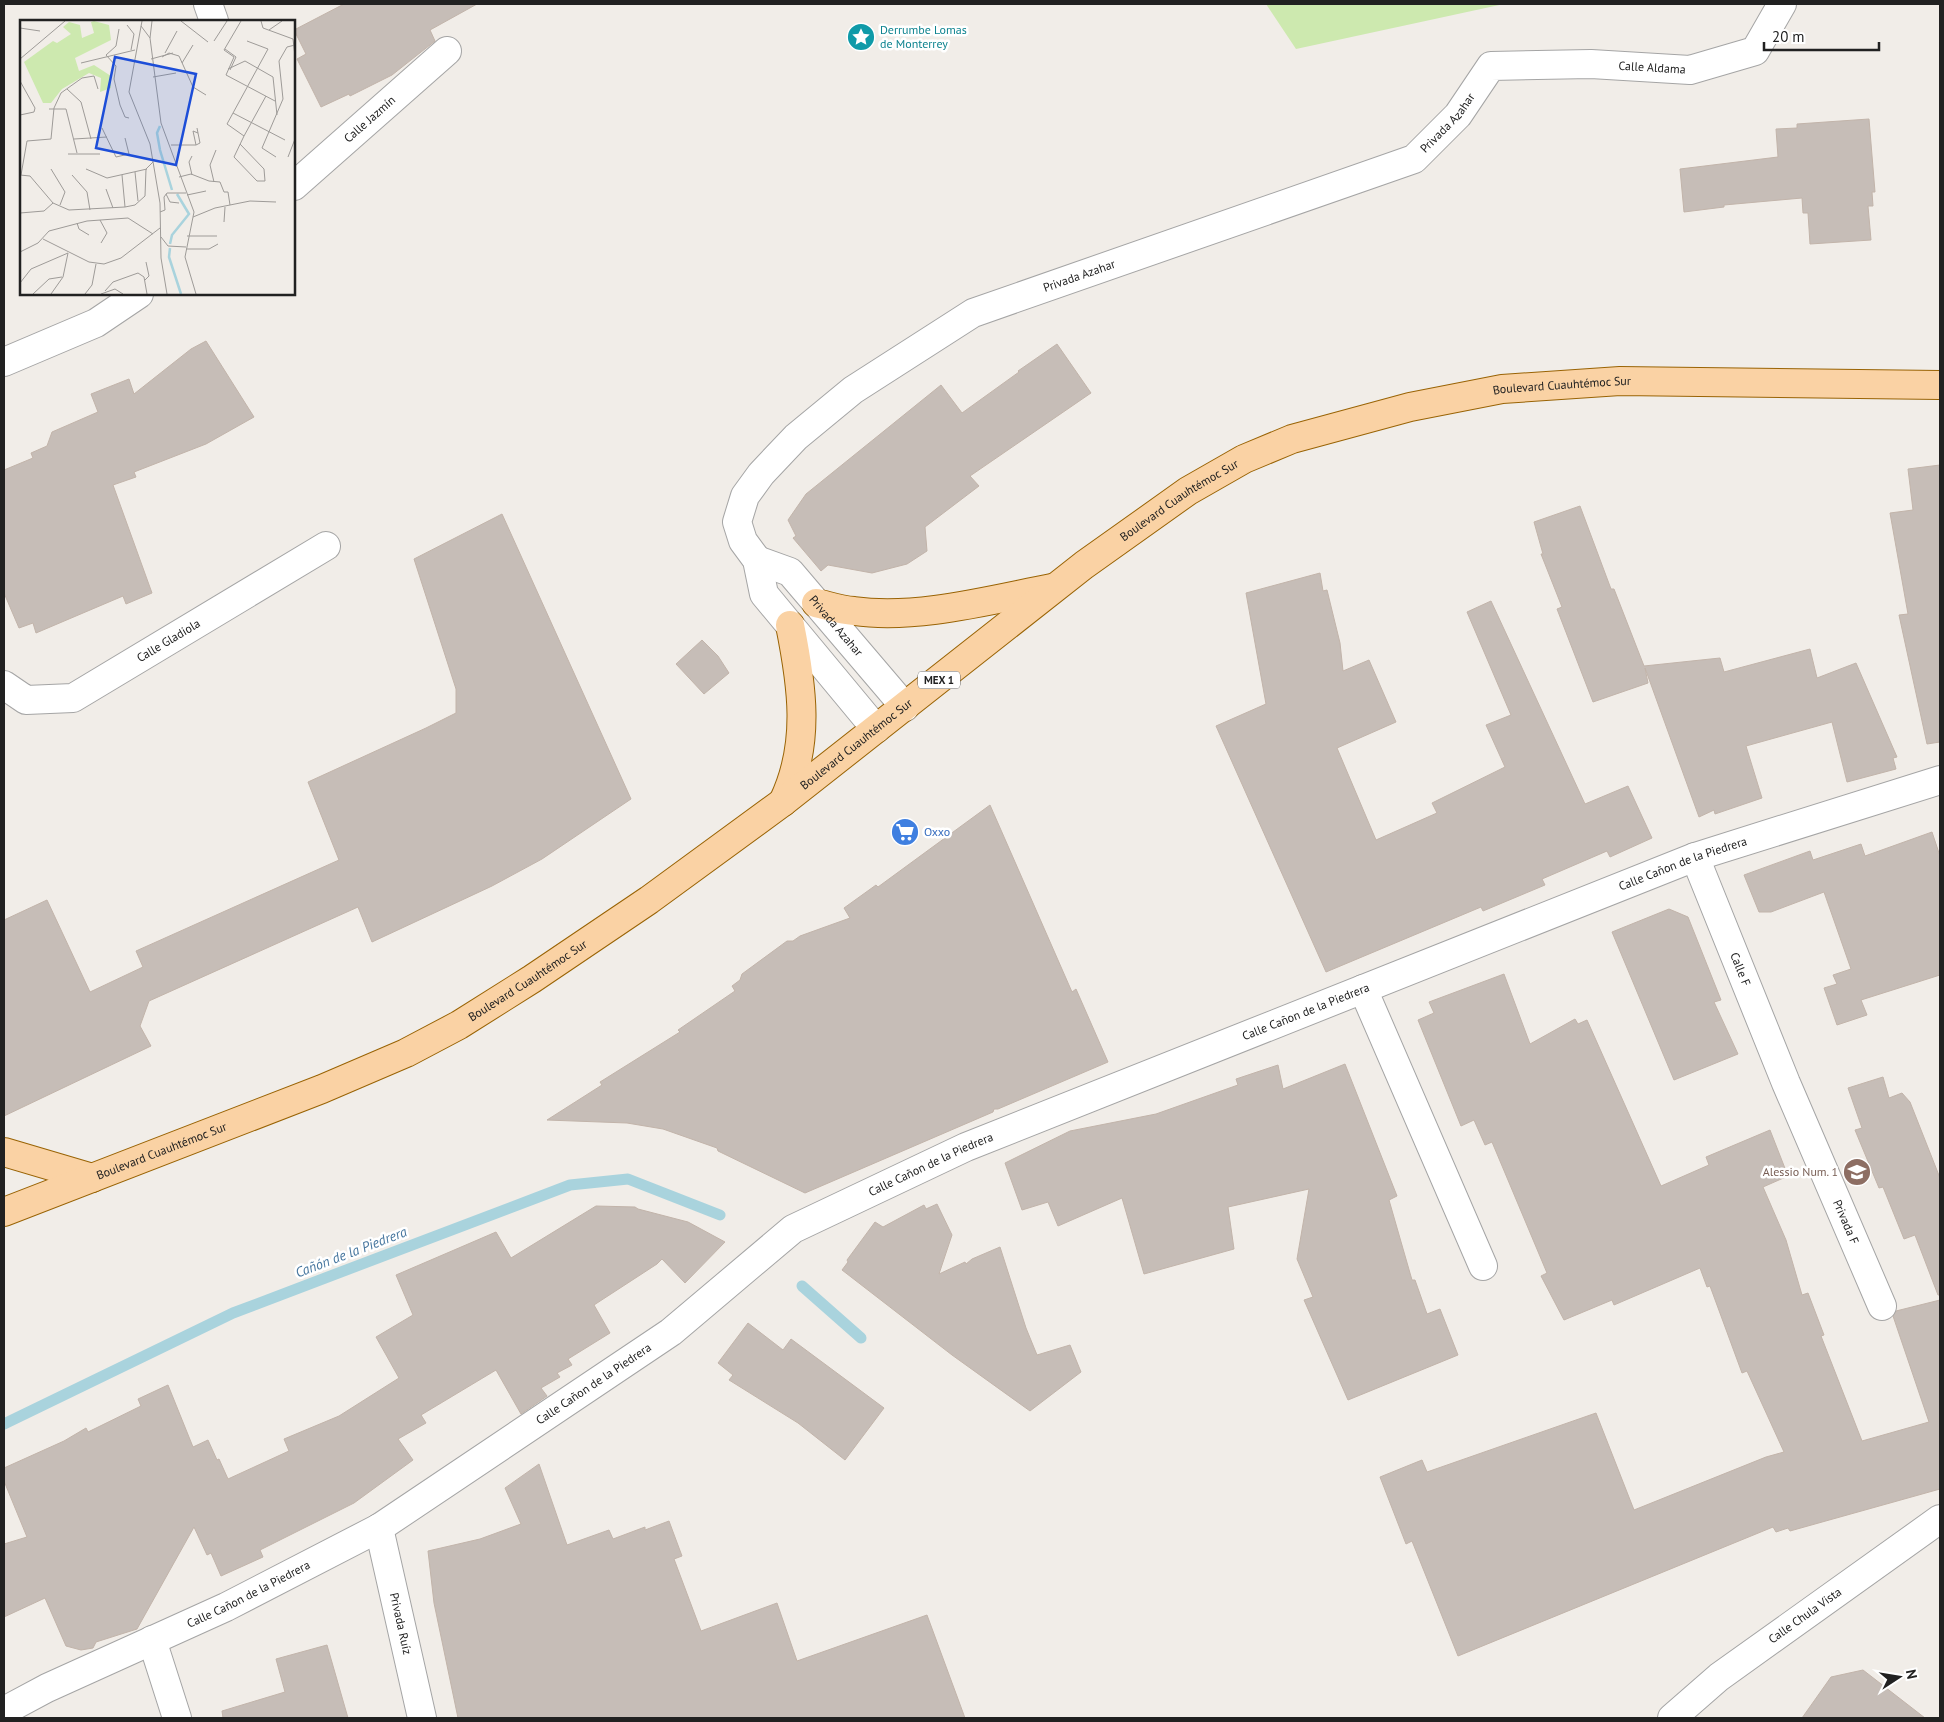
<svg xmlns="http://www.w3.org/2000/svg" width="1944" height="1722" font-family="'PT Sans',sans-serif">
<rect width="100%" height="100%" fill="#f1ede8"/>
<path fill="#cde9af" d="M 1266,4 L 1504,4 L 1296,49 Z"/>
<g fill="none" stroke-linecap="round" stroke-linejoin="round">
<path stroke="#a9d3dd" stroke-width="11" d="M 802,1286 L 861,1338
M 4,1424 L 233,1313 L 570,1185 L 628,1179 L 720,1215"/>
</g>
<path fill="#c6bdb7" stroke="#c2b4aa" d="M 344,4 L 477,4 L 430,30 L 435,41 L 392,75 L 350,96 L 349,94 L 321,107 L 297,59 L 306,54 L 294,30 Z
M 1869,119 L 1875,192 L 1872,192 L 1873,206 L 1868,206 L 1871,240 L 1810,244 L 1808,213 L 1803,213 L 1802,198 L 1724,205 L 1724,207 L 1684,212 L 1680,169 L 1778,157 L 1776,129 L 1797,128 L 1797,124 Z
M 206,341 L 254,417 L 206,444 L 134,472 L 136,477 L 113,485 L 152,593 L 126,604 L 123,596 L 36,633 L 33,623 L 19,628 L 4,593 L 4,470 L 33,458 L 31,453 L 47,446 L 52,432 L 98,412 L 91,394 L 129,379 L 134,394 L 191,349 Z
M 1057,344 L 1091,393 L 970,476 L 979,486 L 925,527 L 927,551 L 907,564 L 872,573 L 828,565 L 821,571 L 793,538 L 796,536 L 788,520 L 806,494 L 941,385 L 962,413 L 1019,372 L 1018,371 Z
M 1940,465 L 1940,742 L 1927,744 L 1899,615 L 1908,614 L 1890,513 L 1913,510 L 1908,469 Z
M 1580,506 L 1611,589 L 1614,589 L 1644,666 L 1720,658 L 1724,672 L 1810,649 L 1817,678 L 1856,663 L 1897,757 L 1893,758 L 1896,769 L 1847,782 L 1832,722 L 1746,746 L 1762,798 L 1715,814 L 1714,810 L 1699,817 L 1645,668 L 1648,683 L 1593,702 L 1557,609 L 1562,607 L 1541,554 L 1543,554 L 1534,522 Z
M 502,514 L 631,799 L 542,859 L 492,886 L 372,942 L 358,907 L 149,1001 L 140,1026 L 151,1046 L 4,1116 L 4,920 L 47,900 L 90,992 L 143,967 L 136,951 L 339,860 L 308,782 L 426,728 L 456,713 L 456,689 L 414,559 Z
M 1320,573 L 1323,591 L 1327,590 L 1340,643 L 1343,671 L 1369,660 L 1396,722 L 1337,748 L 1376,840 L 1437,813 L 1432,803 L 1505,767 L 1486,725 L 1511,715 L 1467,612 L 1491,601 L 1585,804 L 1628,786 L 1652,838 L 1610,857 L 1607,851 L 1542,879 L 1545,885 L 1483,911 L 1481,907 L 1326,972 L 1216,726 L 1266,704 L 1246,593 Z
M 702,640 L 718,656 L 729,673 L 704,694 L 676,664 Z
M 990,805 L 1072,992 L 1076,989 L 1108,1062 L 998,1109 L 994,1109 L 993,1112 L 805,1193 L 718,1151 L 717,1148 L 663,1129 L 627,1123 L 547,1120 L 602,1085 L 600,1082 L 680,1032 L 678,1030 L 735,991 L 732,986 L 740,980 L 742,974 L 787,941 L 793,941 L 800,936 L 850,918 L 844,908 L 876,885 L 878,887 Z
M 1932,832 L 1940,856 L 1940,975 L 1861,1000 L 1867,1015 L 1837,1025 L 1824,988 L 1837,984 L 1833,975 L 1851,969 L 1824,892 L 1771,912 L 1759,912 L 1744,875 L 1810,851 L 1813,860 L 1861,844 L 1865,856 Z
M 1669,909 L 1688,917 L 1721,1000 L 1714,1002 L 1738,1054 L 1674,1080 L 1612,932 Z
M 1504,974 L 1530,1044 L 1575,1019 L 1578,1024 L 1587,1020 L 1661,1186 L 1709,1165 L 1706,1157 L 1770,1130 L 1788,1176 L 1763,1187 L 1786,1240 L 1802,1295 L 1808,1293 L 1824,1335 L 1821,1336 L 1862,1441 L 1929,1422 L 1893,1316 L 1896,1311 L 1940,1300 L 1940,1489 L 1790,1531 L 1788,1528 L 1776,1532 L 1773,1527 L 1458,1656 L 1412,1541 L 1406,1544 L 1380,1477 L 1422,1460 L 1427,1472 L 1596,1413 L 1634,1510 L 1766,1457 L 1784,1452 L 1747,1371 L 1742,1373 L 1710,1286 L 1707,1287 L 1700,1268 L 1614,1305 L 1612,1300 L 1564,1320 L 1541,1276 L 1547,1273 L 1492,1142 L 1485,1145 L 1474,1120 L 1461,1126 L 1418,1020 L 1434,1013 L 1429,1002 Z
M 1345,1064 L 1397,1196 L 1389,1200 L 1412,1280 L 1415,1280 L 1427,1314 L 1440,1309 L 1458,1355 L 1348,1400 L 1304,1300 L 1313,1297 L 1297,1259 L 1309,1189 L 1228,1207 L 1234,1249 L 1144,1274 L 1122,1198 L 1058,1226 L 1048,1202 L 1022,1210 L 1005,1163 L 1070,1131 L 1156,1114 L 1238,1085 L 1236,1079 L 1278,1065 L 1283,1089 Z
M 1883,1077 L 1889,1098 L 1902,1093 L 1910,1102 L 1940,1178 L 1940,1295 L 1938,1295 L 1915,1235 L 1904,1239 L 1883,1187 L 1879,1188 L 1855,1130 L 1862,1128 L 1848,1088 Z
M 937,1204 L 952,1235 L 939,1274 L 965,1262 L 966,1264 L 972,1259 L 1000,1247 L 1026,1328 L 1037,1355 L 1070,1345 L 1081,1372 L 1030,1411 L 952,1355 L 842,1270 L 848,1262 L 847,1260 L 875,1222 L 883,1227 L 924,1205 L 926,1209 Z
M 596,1206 L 635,1207 L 638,1209 L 688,1222 L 725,1242 L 685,1283 L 662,1259 L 657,1264 L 594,1305 L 610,1333 L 568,1359 L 572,1365 L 557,1373 L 560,1377 L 541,1388 L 547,1396 L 521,1414 L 496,1370 L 421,1415 L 426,1423 L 398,1439 L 413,1460 L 354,1503 L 260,1550 L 263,1557 L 221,1576 L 211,1553 L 207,1555 L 194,1527 L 137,1629 L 96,1642 L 93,1648 L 81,1650 L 66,1646 L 45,1598 L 4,1617 L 4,1544 L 27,1537 L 4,1481 L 4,1468 L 64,1441 L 86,1428 L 88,1432 L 141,1406 L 138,1399 L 168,1385 L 193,1447 L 208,1440 L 217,1460 L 219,1459 L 228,1479 L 289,1451 L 284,1439 L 339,1416 L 399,1378 L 376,1337 L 413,1315 L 396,1275 L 496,1232 L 511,1258 Z
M 748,1323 L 783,1350 L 791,1339 L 884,1408 L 845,1460 L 798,1423 L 729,1380 L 733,1375 L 718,1363 Z
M 539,1464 L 567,1545 L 609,1530 L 613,1539 L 645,1527 L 645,1530 L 669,1521 L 682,1556 L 674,1559 L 701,1631 L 777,1603 L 797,1661 L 927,1615 L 965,1718 L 458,1718 L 434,1603 L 428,1551 L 480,1539 L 521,1524 L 505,1488 Z
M 327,1645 L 348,1718 L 223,1718 L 222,1711 L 285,1692 L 276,1659 Z
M 1863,1670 L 1925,1718 L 1802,1718 L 1831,1677 Z"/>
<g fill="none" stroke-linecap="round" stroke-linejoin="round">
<defs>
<g id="street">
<path d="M 208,4 L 214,21"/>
<path id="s1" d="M 294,186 L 447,51"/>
<path d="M 4,362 L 96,323 L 139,294"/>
<path id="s2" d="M 757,560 L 790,572 L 905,707"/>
<path id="s3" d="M 4,685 L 26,700 L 73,698 L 326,546"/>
<path id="s4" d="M 876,729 L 764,594 L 757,560 L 743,541 L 737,522 L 745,496 L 761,474 L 796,437 L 853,390 L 973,313 L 1414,159 L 1458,115 L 1491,66 L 1591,64 L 1690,70 L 1755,51 L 1782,4"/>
<path id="s5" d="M 1695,857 L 1786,1083 L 1882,1306"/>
<path d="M 1363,989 L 1483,1266"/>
<path id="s6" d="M 379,1528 L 422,1718"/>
<path d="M 152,1640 L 177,1718"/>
<path id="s7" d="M 4,1711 L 47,1688 L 226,1607 L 379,1528 L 671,1332 L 793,1229 L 966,1147 L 1695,857 L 1940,780"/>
<path id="s8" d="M 1672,1718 L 1719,1677 L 1940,1519"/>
</g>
<g id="primary">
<path d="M 816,603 C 829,606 841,610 854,611 C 916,620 990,600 1052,588"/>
<path d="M 783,802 C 811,744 802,685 790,625"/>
<path d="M 4,1152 L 92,1178"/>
<path id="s9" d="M 4,1212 L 322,1089 L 406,1053 L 459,1025 L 532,979 L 649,900 L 783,802 L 1084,565 L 1188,491 L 1244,459 L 1292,439 L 1410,407 L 1502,389 L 1620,381 L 1940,385"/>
</g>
</defs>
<use href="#street" stroke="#a5a5a5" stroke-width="30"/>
<use href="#primary" stroke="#996304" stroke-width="30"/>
<use href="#street" stroke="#fff" stroke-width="28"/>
<use href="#primary" stroke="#fad2a4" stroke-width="28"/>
</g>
<defs>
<symbol id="sight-disc" viewBox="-11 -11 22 22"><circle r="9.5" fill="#0f9aa8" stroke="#fff"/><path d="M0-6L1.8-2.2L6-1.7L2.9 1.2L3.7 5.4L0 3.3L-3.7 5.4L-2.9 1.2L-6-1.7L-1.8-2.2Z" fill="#fff"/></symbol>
<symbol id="supermarket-disc" viewBox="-11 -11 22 22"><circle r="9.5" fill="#3f7fe0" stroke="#fff"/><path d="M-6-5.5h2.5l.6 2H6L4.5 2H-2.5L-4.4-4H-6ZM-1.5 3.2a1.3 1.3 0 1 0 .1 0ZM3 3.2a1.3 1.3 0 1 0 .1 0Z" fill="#fff"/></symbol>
<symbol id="school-disc" viewBox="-11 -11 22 22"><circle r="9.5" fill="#8d6e63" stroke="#fff"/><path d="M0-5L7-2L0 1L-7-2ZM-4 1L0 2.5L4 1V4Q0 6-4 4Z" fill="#fff"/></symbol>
</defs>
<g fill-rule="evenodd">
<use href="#sight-disc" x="845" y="21" width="32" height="32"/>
<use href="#supermarket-disc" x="889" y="816" width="32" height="32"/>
<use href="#school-disc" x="1841" y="1156" width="32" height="32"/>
</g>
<g text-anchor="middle" stroke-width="5" stroke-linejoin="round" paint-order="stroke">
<rect fill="#fff" stroke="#646464" stroke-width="1" x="918" y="671.5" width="42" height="17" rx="4"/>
<g font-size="11" font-weight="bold" fill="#212121">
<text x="939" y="684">MEX 1</text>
</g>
<g font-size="12" fill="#0d838f" stroke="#fff" text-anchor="start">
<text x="880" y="34">Derrumbe Lomas<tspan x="880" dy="14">de Monterrey</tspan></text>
</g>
<g font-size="12" fill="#212121" stroke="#fff">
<text dy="4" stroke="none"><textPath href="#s4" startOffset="1325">Calle Aldama</textPath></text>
<text dy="4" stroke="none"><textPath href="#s1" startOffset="101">Calle Jazmín</textPath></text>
<text dy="4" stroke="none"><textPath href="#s4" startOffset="1092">Privada Azahar</textPath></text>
<text dy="4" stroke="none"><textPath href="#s4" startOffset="688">Privada Azahar</textPath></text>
<text dy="4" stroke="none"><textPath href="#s9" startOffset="1789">Boulevard Cuauhtémoc Sur</textPath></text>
<text dy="4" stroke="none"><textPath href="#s9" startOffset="1384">Boulevard Cuauhtémoc Sur</textPath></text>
<text dy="4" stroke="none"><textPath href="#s2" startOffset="106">Privada Azahar</textPath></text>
<text dy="4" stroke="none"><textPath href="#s3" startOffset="185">Calle Gladiola</textPath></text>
<text dy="4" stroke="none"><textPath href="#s9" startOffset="979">Boulevard Cuauhtémoc Sur</textPath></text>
<text dy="4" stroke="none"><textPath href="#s7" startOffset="1891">Calle Cañon de la Piedrera</textPath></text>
<text dy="4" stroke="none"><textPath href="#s5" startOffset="121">Calle F</textPath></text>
<text dy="4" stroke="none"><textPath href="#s9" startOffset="574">Boulevard Cuauhtémoc Sur</textPath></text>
<text dy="4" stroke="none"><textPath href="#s7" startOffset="1486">Calle Cañon de la Piedrera</textPath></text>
<text dy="4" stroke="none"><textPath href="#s9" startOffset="169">Boulevard Cuauhtémoc Sur</textPath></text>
<text dy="4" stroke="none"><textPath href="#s7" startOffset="1081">Calle Cañon de la Piedrera</textPath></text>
<text dy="4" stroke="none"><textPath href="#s5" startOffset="395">Privada F</textPath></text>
<text dy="4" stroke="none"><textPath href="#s7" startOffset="676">Calle Cañon de la Piedrera</textPath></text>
<text dy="4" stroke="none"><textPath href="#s7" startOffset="271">Calle Cañon de la Piedrera</textPath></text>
<text dy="4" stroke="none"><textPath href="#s8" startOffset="168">Calle Chula Vista</textPath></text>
<text dy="4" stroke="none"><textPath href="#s6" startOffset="98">Privada Ruíz</textPath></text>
</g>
<g font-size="12" fill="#366cbe" stroke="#fff" text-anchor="start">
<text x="924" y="836">Oxxo</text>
</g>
<g font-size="12" fill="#785e54" stroke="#fff" text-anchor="end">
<text x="1838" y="1176">Alessio Num. 1</text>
</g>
<g font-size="14" font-style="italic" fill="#48779f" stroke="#fff">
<text transform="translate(351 1252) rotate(-21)" y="5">Cañón de la Piedrera</text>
</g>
</g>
<g transform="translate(20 20)">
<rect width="275" height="275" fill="#f1ede8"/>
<path d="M 74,1 L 89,5 L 91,20 L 55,38 L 59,51 L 74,45 L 91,56 L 91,68 L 80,72 L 81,58 L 69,53 L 42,69 L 31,83 L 23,83 L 4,42 L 33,21 L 37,23 L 51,14 L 43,7 L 49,2 L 60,5 L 62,18 L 74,13 L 71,2 Z" fill="#cde9af"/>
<path fill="none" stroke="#a9d3dd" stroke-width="2.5" d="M 140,106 L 137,113 L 140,130 L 152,170M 150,224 L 152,215 L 169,194 L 157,174M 150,228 L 149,237 L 161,274"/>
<path fill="none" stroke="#9e9b98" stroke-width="1" d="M 122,1 L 109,72 L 130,124 L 140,183 L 141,238 L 147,274M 161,1 L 188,22M 221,1 L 204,30 L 214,37 L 206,55 L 255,81M 241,1 L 243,8 L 273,19 L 275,36M 107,5 L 114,14 L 111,30M 121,6 L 130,18 L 141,103 L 174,192 L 165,237 L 176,274M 0,8 L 20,11M 99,9 L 96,26 L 86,35 L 96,46 L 94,59 L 100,85 L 105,97 L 109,98M 249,10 L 262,1M 130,18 L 132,1M 194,21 L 207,1M 205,29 L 216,37 L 210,50M 145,33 L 157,11M 142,37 L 149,33 L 159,36 L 173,67 L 186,75M 0,39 L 45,1M 131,39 L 153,33M 0,42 L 0,61M 61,43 L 115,30M 162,43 L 173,25M 208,49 L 225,41 L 253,57 L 257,95M 133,57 L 156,53M 0,61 L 15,88 L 14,92 L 0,95M 47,69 L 61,82 L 71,119M 29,89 L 46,89 L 57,133M 213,93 L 265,120M 82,108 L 96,137 L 109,134 L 105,118M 224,116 L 207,104 L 248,29 L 227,21M 54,119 L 87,117M 220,124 L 244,149 L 245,161 L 237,161 L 214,137 L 224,116 L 246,76M 151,125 L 176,125M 176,125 L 180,123 L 177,108M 176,125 L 173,111 L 178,113M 48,134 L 80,134M 172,136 L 169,142 L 172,155M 256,137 L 242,128 L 263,79 L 259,41 L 267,27 L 275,25M 268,137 L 275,119M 31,149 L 45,172 L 40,185M 66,149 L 87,158 L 127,149M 115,152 L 118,181M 0,155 L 10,156 L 33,183 L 49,190 L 105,187 L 115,185 L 125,176 L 126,149 L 133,142M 1,155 L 7,121 L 31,119 L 34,88 L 41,73 L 62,58 L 74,56 L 78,69M 52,155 L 67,172 L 70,190M 102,155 L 105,187M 159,157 L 171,154 L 189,161 L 200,162 L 204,172 L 208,172 L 210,185M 194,162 L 190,145 L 196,130M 86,169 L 93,188M 146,174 L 150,182 L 159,183M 167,175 L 186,171M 140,192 L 145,190 L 144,177 L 147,173 L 166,173M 0,193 L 24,191 L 33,183M 173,197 L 195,188 L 230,181 L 256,182M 80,200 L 87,213 L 81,223M 204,202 L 205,187M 57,203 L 59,209 L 69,215M 167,216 L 197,216M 141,217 L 148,226 L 166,227M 23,219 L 69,242 L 84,244 L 101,238 L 140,208M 166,229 L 189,229 L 198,224M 0,232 L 18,223 L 29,211 L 67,201 L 108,198 L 133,214M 125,260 L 129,256 L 126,242M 0,263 L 11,249 L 48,233M 85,271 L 93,262 L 118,253 L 124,257 L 127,274M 13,274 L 29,259 L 42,257M 31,274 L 43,257 L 48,233M 65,274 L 72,265 L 76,244M 81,274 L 95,269 L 103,274"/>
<path fill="#1d4ed8" fill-opacity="0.15" stroke="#1d4ed8" stroke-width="2.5" d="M 95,37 L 176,54 L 156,145 L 76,128 Z"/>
<rect width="275" height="275" fill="none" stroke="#212121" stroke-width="2.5"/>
</g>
<rect width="1944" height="1722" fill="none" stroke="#212121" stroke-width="10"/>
<g transform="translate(1899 1677) rotate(78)" stroke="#ffffff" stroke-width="4" paint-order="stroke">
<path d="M0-4L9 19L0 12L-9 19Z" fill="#212121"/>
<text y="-8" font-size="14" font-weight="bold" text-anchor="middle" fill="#212121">N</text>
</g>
<path d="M1764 42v8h115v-8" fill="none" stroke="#212121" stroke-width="2.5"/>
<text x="1772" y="42" font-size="15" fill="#212121" stroke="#ffffff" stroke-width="4" paint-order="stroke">20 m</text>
</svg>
